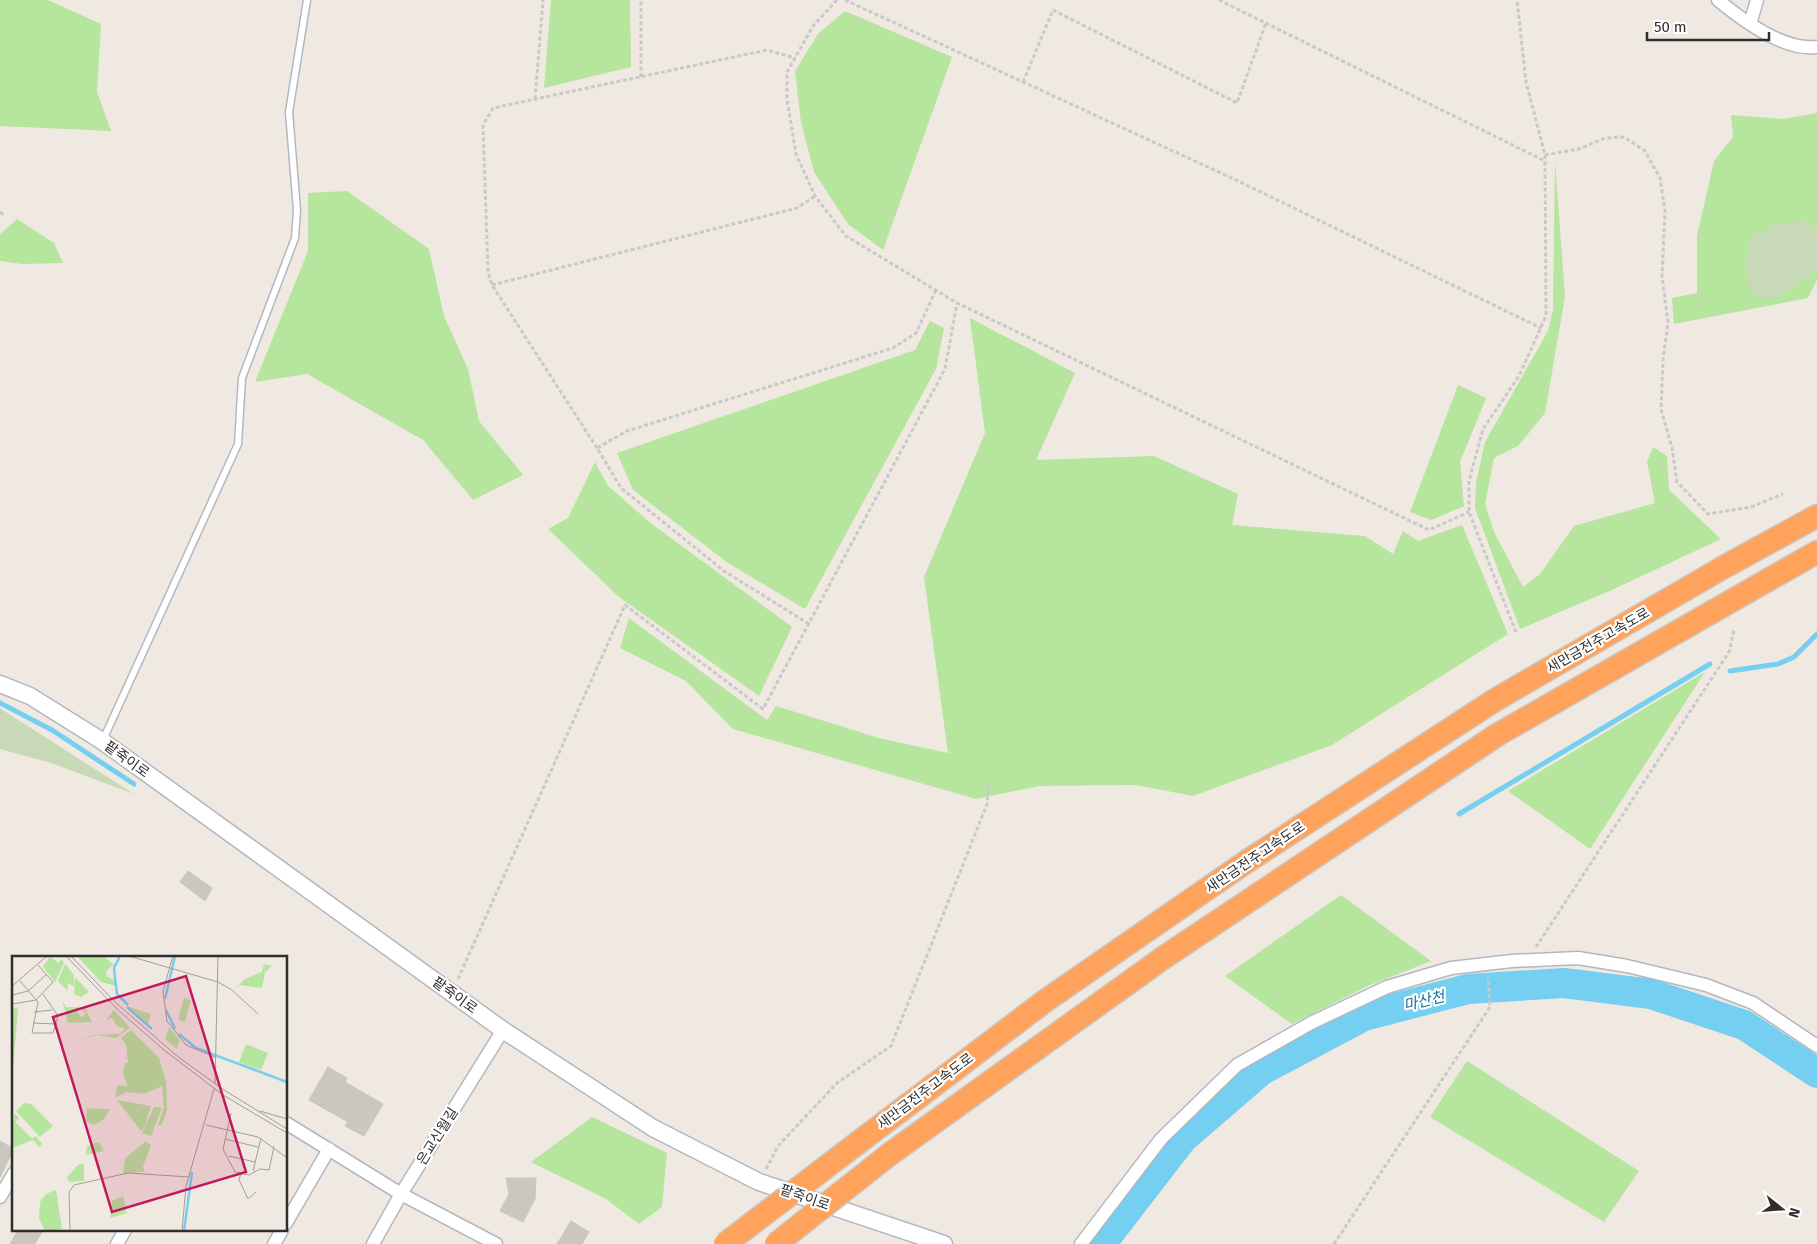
<svg xmlns="http://www.w3.org/2000/svg" width="1817" height="1244" font-family="'Fira Sans','Noto Sans KR',sans-serif">
<rect width="100%" height="100%" fill="#efe9e1"/>
<path fill="#b6e59e" d="M 0,0 L 48,0 L 101,24 L 97,92 L 111,131 L 0,126 Z
M 551,0 L 630,0 L 631,67 L 544,88 Z
M 845,11 L 952,57 L 883,250 L 848,224 L 814,172 L 801,122 L 795,71 L 818,34 Z
M 1817,113 L 1817,229 L 1802,220 L 1777,298 L 1817,269 L 1817,280 L 1808,298 L 1674,324 L 1672,298 L 1697,293 L 1697,236 L 1714,161 L 1733,137 L 1731,115 L 1783,119 Z
M 1555,162 L 1565,296 L 1545,413 L 1518,446 L 1494,458 L 1485,504 L 1494,532 L 1523,587 L 1540,574 L 1574,526 L 1655,503 L 1647,462 L 1653,447 L 1667,456 L 1669,490 L 1721,539 L 1614,589 L 1520,629 L 1475,508 L 1476,483 L 1485,442 L 1548,331 L 1553,309 Z
M 347,191 L 429,249 L 444,316 L 468,369 L 479,421 L 523,475 L 473,500 L 423,440 L 307,374 L 255,382 L 308,251 L 308,193 Z
M 17,219 L 54,243 L 63,263 L 22,264 L 0,261 L 0,234 Z
M 970,318 L 1075,373 L 1036,460 L 1154,456 L 1238,494 L 1232,525 L 1365,536 L 1393,554 L 1403,531 L 1418,541 L 1462,525 L 1508,634 L 1332,745 L 1193,796 L 1136,785 L 1039,786 L 976,799 L 733,729 L 686,681 L 620,648 L 629,618 L 767,720 L 776,706 L 879,738 L 948,753 L 924,577 L 985,433 Z
M 930,321 L 944,328 L 936,369 L 805,609 L 728,563 L 633,490 L 617,453 L 915,350 Z
M 1458,385 L 1486,398 L 1460,462 L 1464,506 L 1431,520 L 1410,512 Z
M 595,462 L 608,486 L 652,524 L 792,627 L 759,696 L 619,597 L 548,529 L 568,518 Z
M 1705,672 L 1590,849 L 1508,791 Z
M 1341,895 L 1431,961 L 1368,986 L 1292,1024 L 1225,976 Z
M 1467,1061 L 1639,1171 L 1604,1222 L 1430,1117 Z
M 592,1117 L 667,1153 L 662,1207 L 639,1224 L 606,1199 L 531,1162 Z"/>
<path fill="#c8d9b8" d="M 1802,220 L 1817,229 L 1817,269 L 1777,298 L 1753,296 L 1745,271 L 1749,240 L 1773,225 Z
M 0,708 L 1,709 L 134,794 L 51,763 L 0,749 Z"/>
<g fill="none" stroke-linecap="round" stroke-linejoin="round">
<path stroke="#75cff0" stroke-width="5" d="M 1730,671 L 1778,664 L 1794,657 L 1817,634
M 0,703 L 52,730 L 134,784
M 1459,814 L 1710,664"/>
<path stroke="#75cff0" stroke-width="30" d="M 1101,1244 L 1182,1139 L 1262,1070 L 1364,1016 L 1468,989 L 1564,983 L 1651,994 L 1744,1025 L 1817,1073"/>
</g>
<path fill="#cbc7bf" stroke="#cbc5ba" d="M 188,871 L 212,888 L 205,901 L 180,882 Z
M 328,1067 L 347,1078 L 345,1082 L 383,1104 L 364,1136 L 345,1126 L 348,1122 L 309,1100 Z
M 0,1141 L 14,1149 L 0,1177 Z
M 506,1178 L 536,1178 L 535,1199 L 523,1222 L 500,1211 L 509,1194 Z
M 571,1221 L 589,1232 L 582,1244 L 557,1244 Z
M 18,1230 L 43,1230 L 35,1244 L 10,1244 Z"/>
<g fill="none" stroke-linecap="round" stroke-linejoin="round">
<defs>
<path id="service" d="M 103,740 L 238,444 L 242,378 L 295,238 L 297,210 L 289,112 L 307,0"/>
<path id="minor" d="M 1718,0 C 1742,20 1784,51 1817,47
M 1750,24 L 1757,0
M 286,1123 L 401,1194 L 496,1244
M 0,1197 L 14,1173
M 286,1223 L 329,1149
M 117,1244 L 125,1230
M 274,1244 L 282,1230
M 373,1244 L 401,1194 L 503,1030
M 1081,1244 L 1161,1139 L 1237,1065 L 1311,1023 L 1387,987 L 1451,968 L 1512,961 L 1578,958 L 1627,966 L 1706,985 L 1753,1003 L 1817,1046"/>
<path id="tertiary" d="M 0,684 L 30,696 L 102,741 L 503,1030 L 653,1128 L 759,1182 L 944,1244"/>
<path id="motorway" d="M 859,1142 L 1045,1001 L 1246,862 L 1495,700 L 1724,567 L 1817,516
M 890,1154 L 1163,958 L 1497,735 L 1817,552"/>
</defs>
<use href="#service" stroke="#b4b7c1" stroke-width="9"/>
<use href="#minor" stroke="#b4b7c1" stroke-width="15"/>
<use href="#tertiary" stroke="#b4b7c1" stroke-width="19"/>
<use href="#motorway" stroke="#c9c9c9" stroke-width="25"/>
<path stroke="#c9c9c9" stroke-width="3" stroke-dasharray="4 2.5" stroke-linecap="butt" d="M 837,0 L 813,26 L 787,72 L 787,99 L 796,154 L 815,196 L 846,236 L 957,303 L 1429,530 L 1469,512
M 845,0 L 1236,180 L 1541,328
M 1219,0 L 1545,161
M 641,77 L 641,0
M 1023,82 L 1053,10 L 1237,103 L 1266,23
M 535,99 L 543,0
M 1545,155 L 1579,149 L 1605,138 L 1624,137 L 1645,151 L 1660,178 L 1665,211 L 1662,277 L 1668,322 L 1663,360 L 1661,409 L 1672,448 L 1677,482 L 1708,514 L 1751,507 L 1783,494
M 0,212 L 5,216
M 492,285 L 797,208 L 815,196
M 597,448 L 492,285 L 488,272 L 483,125 L 493,108 L 767,50 L 795,58
M 809,624 L 724,571 L 621,488 L 597,448 L 627,431 L 893,348 L 916,333 L 936,290
M 1516,632 L 1469,512 L 1469,481 L 1483,429 L 1519,376 L 1546,316 L 1545,155 L 1526,82 L 1517,0
M 1536,947 L 1729,652 L 1734,630
M 458,979 L 625,605 L 763,709 L 945,369 L 957,303
M 766,1169 L 778,1146 L 837,1083 L 891,1046 L 987,804 L 989,781
M 1334,1244 L 1490,1007 L 1488,977"/>
<use href="#service" stroke="#fff" stroke-width="6"/>
<use href="#minor" stroke="#fff" stroke-width="12"/>
<use href="#tertiary" stroke="#fff" stroke-width="16"/>
<use href="#motorway" stroke="#ffa35c" stroke-width="22"/>
<defs>
<path id="motorway-bridge" d="M 725,1244 L 859,1142
M 776,1244 L 890,1154"/>
</defs>
<use href="#motorway-bridge" stroke="#c9c9c9" stroke-width="25" stroke-linecap="butt"/>
<use href="#motorway-bridge" stroke="#ffa35c" stroke-width="22"/>
</g>
<g text-anchor="middle" stroke-width="4.5" stroke-linejoin="round" paint-order="stroke">
<g font-size="14" fill="#2e2e2e" stroke="#fff">
<text transform="translate(1598 640) rotate(-30)" y="5">새만금전주고속도로</text>
<text transform="translate(127 759) rotate(36)" y="5">팥죽이로</text>
<text transform="translate(1255 857) rotate(-34)" y="5">새만금전주고속도로</text>
<text transform="translate(455 995) rotate(36)" y="5">팥죽이로</text>
<text transform="translate(925 1091) rotate(-37)" y="5">새만금전주고속도로</text>
<text transform="translate(437 1136) rotate(-58)" y="5">은교신월길</text>
<text transform="translate(805 1197) rotate(19)" y="5">팥죽이로</text>
</g>
<g font-size="15" font-style="italic" fill="#0d6fa3" stroke="#fff">
<text transform="translate(1424 1001) rotate(-14)" y="5">마산천</text>
</g>
</g>
<g transform="translate(12 956)">
<rect width="275" height="275" fill="#efe9e1"/>
<path d="M 38,0 L 46,7 L 50,3 L 52,7 L 43,26 L 31,11 ZM 65,0 L 91,0 L 102,9 L 95,14 L 94,20 L 102,24 L 105,30 L 89,26 ZM 53,8 L 62,19 L 62,30 L 55,27 L 56,35 L 46,25 ZM 252,8 L 260,10 L 253,16 L 250,32 L 228,29 L 221,34 L 233,23 L 250,16 ZM 63,21 L 77,36 L 69,41 L 62,38 ZM 172,42 L 179,44 L 173,66 L 166,64 ZM 50,44 L 54,51 L 67,51 L 65,56 L 69,61 L 74,58 L 69,52 L 73,52 L 80,66 L 56,67 ZM 6,51 L 4,78 L 0,122 L 0,53 ZM 117,51 L 139,58 L 136,68 ZM 102,54 L 118,72 L 104,82 L 85,79 L 67,84 L 81,79 L 108,78 L 113,73 L 105,70 L 100,62 L 94,64 ZM 157,71 L 168,84 L 165,93 L 153,83 ZM 119,74 L 147,102 L 154,125 L 155,154 L 150,169 L 146,169 L 152,151 L 150,130 L 132,138 L 115,136 L 103,142 L 105,129 L 116,130 L 111,118 L 113,107 L 116,107 L 114,89 L 109,82 ZM 234,88 L 256,97 L 249,114 L 227,106 ZM 105,144 L 139,150 L 132,172 L 129,175 ZM 12,147 L 19,148 L 41,170 L 28,181 L 4,155 ZM 142,151 L 150,152 L 139,180 L 130,177 ZM 75,152 L 92,153 L 98,153 L 92,163 L 82,169 L 74,165 ZM 2,157 L 7,162 L 3,166 L 20,182 L 24,180 L 30,188 L 27,191 L 21,184 L 0,192 ZM 134,185 L 139,189 L 131,211 L 133,216 L 111,217 L 113,202 ZM 87,186 L 92,195 L 74,199 L 75,190 ZM 67,208 L 72,208 L 72,225 L 57,226 L 55,221 ZM 44,234 L 50,273 L 33,275 L 27,262 L 28,246 L 34,238 ZM 111,240 L 115,257 L 98,262 L 100,245 Z" fill="#b6e59e"/>
<path fill="none" stroke="#75cff0" stroke-width="2.5" d="M 108,0 L 102,12 L 103,22 L 105,38 L 116,49M 153,43 L 163,0M 115,51 L 140,73M 154,54 L 163,73M 167,78 L 184,92 L 275,126M 172,275 L 180,216"/>
<path fill="none" stroke="#a29e99" stroke-width="1" d="M 54,0 L 105,53 L 152,94 L 211,139 L 275,177M 59,0 L 104,47 L 165,100 L 212,134 L 275,173M 117,0 L 206,26 L 220,34 L 246,58M 161,0 L 151,35 L 155,65 L 174,89 L 203,101M 8,25 L 26,46 L 20,77 L 41,77 L 46,60 L 31,38M 0,30 L 35,0M 0,39 L 16,35 L 34,19M 0,48 L 24,44 L 41,26 L 26,9M 22,56 L 40,54M 21,67 L 45,68M 203,128 L 206,0M 248,155 L 275,163M 219,157 L 211,193 L 223,216 L 237,219 L 248,213 L 257,214 L 262,190M 194,169 L 246,181 L 274,201M 213,183 L 246,191M 217,200 L 243,206M 241,215 L 249,182M 229,217 L 227,224 L 236,243 L 244,236M 58,274 L 57,236 L 62,229 L 116,217 L 177,221M 170,275 L 174,230 L 202,133"/>
<path fill="#c2185b" fill-opacity="0.15" stroke="#c2185b" stroke-width="2.5" d="M 174,20 L 234,216 L 100,256 L 41,61 Z"/>
<rect width="275" height="275" fill="none" stroke="#2e2e2e" stroke-width="2.5"/>
</g>
<g transform="translate(1782 1209) rotate(107)" stroke="#ffffff" stroke-width="4" paint-order="stroke">
<path d="M0-4L9 19L0 12L-9 19Z" fill="#2e2e2e"/>
<text y="-8" font-size="14" font-weight="bold" text-anchor="middle" fill="#2e2e2e">N</text>
</g>
<path d="M1647 32v8h122v-8" fill="none" stroke="#2e2e2e" stroke-width="2.5"/>
<text x="1654" y="32" font-size="15" fill="#2e2e2e" stroke="#ffffff" stroke-width="4" paint-order="stroke">50 m</text>
</svg>
